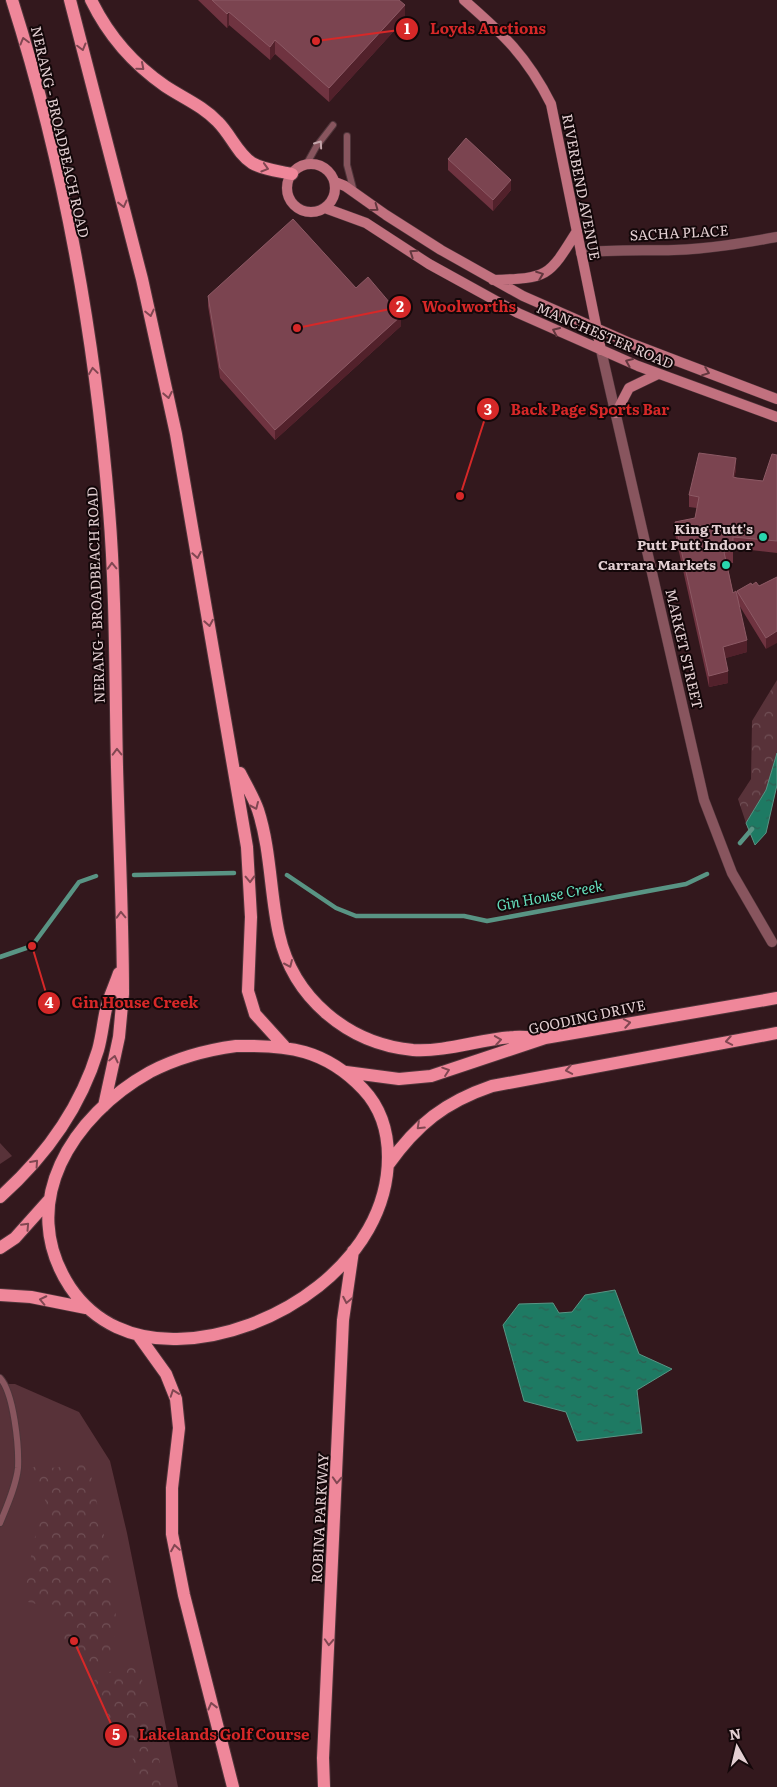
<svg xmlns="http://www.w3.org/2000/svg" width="777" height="1787" font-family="Literata,serif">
<defs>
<pattern id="forest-crowns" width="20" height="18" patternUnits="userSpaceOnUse" patternTransform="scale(1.25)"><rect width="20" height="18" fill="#583239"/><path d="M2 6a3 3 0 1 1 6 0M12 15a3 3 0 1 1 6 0" fill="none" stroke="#704f55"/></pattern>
<pattern id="water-ripples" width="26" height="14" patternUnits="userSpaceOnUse" patternTransform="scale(1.25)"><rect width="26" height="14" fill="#1e7a63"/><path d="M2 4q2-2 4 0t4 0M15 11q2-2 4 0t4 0" fill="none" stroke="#2f5f53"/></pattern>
</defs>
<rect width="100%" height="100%" fill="#33181d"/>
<path fill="#583239" d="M 0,1143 L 12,1156 L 0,1164 Z
M 0,1384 L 15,1384 L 79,1412 L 110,1461 L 127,1533 L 178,1787 L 0,1787 Z"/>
<path fill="url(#forest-crowns)" d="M 777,680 L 777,753 L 766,790 L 746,823 L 738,799 L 751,779 L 752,721 Z
M 75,1460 L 81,1461 L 91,1475 L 100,1517 L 110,1563 L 117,1627 L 109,1655 L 104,1663 L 91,1671 C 85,1667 86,1659 81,1655 C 61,1636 60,1645 63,1615 C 51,1595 43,1609 26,1601 L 26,1580 L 30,1566 L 32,1546 L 46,1504 L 42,1488 L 30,1480 L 28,1470 L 36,1466 L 57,1468 Z
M 128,1666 L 140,1670 L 165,1787 L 142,1787 L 135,1774 L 132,1754 L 111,1726 L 107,1710 L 97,1698 L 93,1688 L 94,1681 L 100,1675 Z"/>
<path fill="url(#water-ripples)" stroke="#599484" d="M 777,753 L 777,785 L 766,833 L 755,845 L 746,823 L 766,790 Z
M 615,1290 L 639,1354 L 672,1369 L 637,1390 L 642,1433 L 577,1441 L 566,1412 L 524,1401 L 503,1325 L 519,1304 L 553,1303 L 559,1313 L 572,1312 L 585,1295 Z"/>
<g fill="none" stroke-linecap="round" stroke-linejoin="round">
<path stroke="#599484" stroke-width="4.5" d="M 740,843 L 752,829
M 134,875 L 234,873
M 287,875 L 336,908 L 356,916 L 464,916 L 487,921 L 686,884 L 707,874
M 0,957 L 32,946 L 79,882 L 96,876"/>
<defs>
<path id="lane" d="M 347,136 L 347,165 L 354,192
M 306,165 L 316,147 L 333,125
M 0,1378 C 14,1393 19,1447 18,1468 C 16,1486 7,1506 0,1523"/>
<path id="street" d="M 581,253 C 612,249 642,251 674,250 C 709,249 743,243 777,237
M 601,350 L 704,800 L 732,873 L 772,942"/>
<path id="secondary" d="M 464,0 C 503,34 527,56 551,104 L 601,350
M287 188a24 24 0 1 1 48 0a24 24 0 1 1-48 0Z
M 335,182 L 345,186 L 386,215 L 441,250 L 523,296 L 630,343 L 777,399
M 325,208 L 366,223 L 429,264 L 518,313 L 638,366 L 777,417
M 493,280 C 548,278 548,278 577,231
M 616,413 L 629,388 L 658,374"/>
<path id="primary" d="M 12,0 C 64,164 95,338 109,510 C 116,595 115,681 117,767 C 119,843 123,918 123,994 L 119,1037 L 104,1106
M 70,0 L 142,279 L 176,434 L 247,847 L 251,917 L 248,991 L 255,1014 L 284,1046
M 91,0 C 108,35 133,64 165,86 C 183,98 203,106 218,122 C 231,135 237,153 252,163 C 264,170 279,171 292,174
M 240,773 C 246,785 254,798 258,810 C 271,850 270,894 279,934 C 293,998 348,1044 413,1050 C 447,1052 480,1039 514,1037 C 524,1036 535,1038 545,1038
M 236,1046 C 288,1045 325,1049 363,1089 C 381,1108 388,1130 388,1157 C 388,1261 273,1337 177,1339 C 134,1340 95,1324 70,1287 C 15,1203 73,1115 150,1072 C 177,1058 206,1050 236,1046 Z
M 346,1072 L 399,1079 L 431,1076 L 545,1038 L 777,998
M 388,1165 C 417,1124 445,1102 492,1086 L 777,1033
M 0,1197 C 46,1156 80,1109 98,1050 C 102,1036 103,1022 106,1009 C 109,997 115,985 119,973
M 0,1248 L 15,1238 L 49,1200
M 0,1295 L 31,1297 L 86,1308
M 138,1335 L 166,1374 L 176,1399 L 179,1428 L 172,1488 L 172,1534 L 184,1595 L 233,1787
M 324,1787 L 323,1758 L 343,1320 L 353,1251"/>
</defs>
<use href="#lane" stroke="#4f353a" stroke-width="8"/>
<use href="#street" stroke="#4f353a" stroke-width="11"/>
<use href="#secondary" stroke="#4f353a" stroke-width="11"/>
<use href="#primary" stroke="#4f353a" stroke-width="14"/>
<use href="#lane" stroke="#88555e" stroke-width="6"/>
<use href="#street" stroke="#88555e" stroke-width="10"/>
<use href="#secondary" stroke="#c2717f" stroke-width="10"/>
<use href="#primary" stroke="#ef879a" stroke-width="12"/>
</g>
<path fill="#6f3340" d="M 198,0 L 399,0 L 405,19 L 329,102 L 275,54 L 270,60 L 229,25 L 227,28 Z
M 448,159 L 511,190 L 493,211 L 448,170 Z
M 208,296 L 401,326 L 275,440 L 220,378 L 208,306 Z
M 777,455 L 777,553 L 733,548 L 733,563 L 727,563 L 733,593 L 737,596 L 737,591 L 752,585 L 759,586 L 777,577 L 766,649 L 739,605 L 747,652 L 725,658 L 728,683 L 709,687 L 675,534 L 675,522 L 695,518 L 697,508 L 689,507 L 689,495 L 736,470 L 734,477 L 737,478 L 763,481 Z"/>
<path fill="#52212b" d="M 405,5 L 405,19 L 329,102 L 329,88 Z
M 229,12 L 229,25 L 227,28 L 227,14 Z
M 275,40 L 275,54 L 270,60 L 270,47 Z
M 511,180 L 511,190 L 493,211 L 493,200 Z
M 401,316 L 401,326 L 275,440 L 275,430 Z
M 736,458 L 736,470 L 733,488 L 733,477 Z
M 777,631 L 777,643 L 766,649 L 766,638 Z
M 747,640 L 747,652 L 723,659 L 723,647 Z
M 728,671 L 728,683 L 709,687 L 709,676 Z"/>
<path fill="#7b4450" stroke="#8c5964" d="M 212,0 L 399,0 L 405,5 L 329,88 L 275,40 L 270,47 L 229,12 L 227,14 Z
M 466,138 L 511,180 L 493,200 L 448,159 Z
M 293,219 L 356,288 L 368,277 L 401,316 L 275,430 L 220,368 L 208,296 Z
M 699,453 L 736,458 L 733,477 L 737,478 L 763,481 L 772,454 L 777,455 L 777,541 L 733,537 L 733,551 L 724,552 L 733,593 L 736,591 L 747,640 L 723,647 L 728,671 L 709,676 L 675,522 L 695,518 L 699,497 L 689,495 Z
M 777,577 L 777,631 L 766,638 L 737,591 L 751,583 L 752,585 L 756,582 L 759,586 Z"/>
<defs><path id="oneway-chevron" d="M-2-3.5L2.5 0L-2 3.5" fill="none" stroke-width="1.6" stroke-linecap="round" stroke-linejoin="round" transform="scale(1.25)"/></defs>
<g stroke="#814752">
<use href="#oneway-chevron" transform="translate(24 41) rotate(-105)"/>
<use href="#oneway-chevron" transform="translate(82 47) rotate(75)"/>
<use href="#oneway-chevron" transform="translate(141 67) rotate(41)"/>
<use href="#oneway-chevron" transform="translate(265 168) rotate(17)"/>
<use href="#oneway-chevron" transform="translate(123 204) rotate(76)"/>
<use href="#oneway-chevron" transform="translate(150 313) rotate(77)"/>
<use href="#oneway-chevron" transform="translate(93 371) rotate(-98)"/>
<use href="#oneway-chevron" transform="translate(168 395) rotate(79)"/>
<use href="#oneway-chevron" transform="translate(197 555) rotate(80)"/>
<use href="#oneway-chevron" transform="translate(112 566) rotate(-92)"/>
<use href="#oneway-chevron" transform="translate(209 623) rotate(80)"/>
<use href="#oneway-chevron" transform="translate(117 752) rotate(-91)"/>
<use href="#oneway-chevron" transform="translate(255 806) rotate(66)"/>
<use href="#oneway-chevron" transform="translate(250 879) rotate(88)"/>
<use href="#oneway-chevron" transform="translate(121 915) rotate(-92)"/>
<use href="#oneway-chevron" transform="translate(289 964) rotate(66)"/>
<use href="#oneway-chevron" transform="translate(627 1023) rotate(-10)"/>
<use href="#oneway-chevron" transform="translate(498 1040) rotate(-9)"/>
<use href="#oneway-chevron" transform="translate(729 1041) rotate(170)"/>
<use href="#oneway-chevron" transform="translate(114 1059) rotate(-77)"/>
<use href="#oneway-chevron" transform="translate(569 1070) rotate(170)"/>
<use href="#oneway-chevron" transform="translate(446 1071) rotate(-19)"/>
<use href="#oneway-chevron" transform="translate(420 1126) rotate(137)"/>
<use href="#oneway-chevron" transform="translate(35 1163) rotate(-48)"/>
<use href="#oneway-chevron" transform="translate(26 1226) rotate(-47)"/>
<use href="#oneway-chevron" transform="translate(43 1300) rotate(-168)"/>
<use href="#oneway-chevron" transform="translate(347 1300) rotate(101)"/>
<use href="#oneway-chevron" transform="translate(174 1393) rotate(-109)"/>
<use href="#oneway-chevron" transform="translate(337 1480) rotate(93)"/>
<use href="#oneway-chevron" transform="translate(175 1548) rotate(-99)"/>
<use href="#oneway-chevron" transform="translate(329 1642) rotate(93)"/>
<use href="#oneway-chevron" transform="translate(212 1706) rotate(-104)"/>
</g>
<use stroke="#c3a4a9" href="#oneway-chevron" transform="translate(319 144) rotate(-55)"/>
<g stroke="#62373e">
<use href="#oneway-chevron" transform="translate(375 208) rotate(36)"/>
<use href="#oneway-chevron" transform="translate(413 253) rotate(-146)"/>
<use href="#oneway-chevron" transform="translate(540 275) rotate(-21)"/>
<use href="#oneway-chevron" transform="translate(556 331) rotate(-156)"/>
<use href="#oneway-chevron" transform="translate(629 362) rotate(-157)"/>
<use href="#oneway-chevron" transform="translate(706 372) rotate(21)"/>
</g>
<g fill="#29d5ad" stroke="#130709" stroke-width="2">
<circle cx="763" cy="537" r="5"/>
<circle cx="726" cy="565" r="5"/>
</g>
<g text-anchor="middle" stroke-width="4" stroke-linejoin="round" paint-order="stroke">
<g font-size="14" fill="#e3cfd2" stroke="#130709">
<text transform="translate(60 132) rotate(77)" y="5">NERANG - BROADBEACH ROAD</text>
<text transform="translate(581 187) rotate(79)" y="5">RIVERBEND AVENUE</text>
<text transform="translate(679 233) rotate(-3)" y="5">SACHA PLACE</text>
<text transform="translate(605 336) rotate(23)" y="5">MANCHESTER ROAD</text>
<text transform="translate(96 595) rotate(-92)" y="5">NERANG - BROADBEACH ROAD</text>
<text transform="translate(684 649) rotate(77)" y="5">MARKET STREET</text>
<text transform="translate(587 1017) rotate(-12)" y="5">GOODING DRIVE</text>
<text transform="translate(320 1518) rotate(-87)" y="5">ROBINA PARKWAY</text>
</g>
<g font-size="14" font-weight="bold" fill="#e3cfd2" stroke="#130709" text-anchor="end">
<text x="753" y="534">King Tutt's<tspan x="753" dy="16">Putt Putt Indoor</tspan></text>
<text x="716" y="570">Carrara Markets</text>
</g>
<g font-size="15" font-style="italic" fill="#64debc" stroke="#130709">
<text transform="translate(550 896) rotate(-11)" y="5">Gin House Creek</text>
</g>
</g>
<path fill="none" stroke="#d62828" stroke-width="2" d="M316 41L407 29M297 328L400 307M460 496L488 409M32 946L49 1003M74 1641L116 1735"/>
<g fill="#d62828" stroke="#130709" stroke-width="2">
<circle cx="316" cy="41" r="5"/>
<circle cx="297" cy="328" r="5"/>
<circle cx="460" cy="496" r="5"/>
<circle cx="32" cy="946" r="5"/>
<circle cx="74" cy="1641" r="5"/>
<circle cx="407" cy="29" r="12"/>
<circle cx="400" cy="307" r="12"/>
<circle cx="488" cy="409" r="12"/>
<circle cx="49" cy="1003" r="12"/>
<circle cx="116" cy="1735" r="12"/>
</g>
<g font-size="15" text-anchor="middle" font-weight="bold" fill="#fff">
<text x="407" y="34">1</text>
<text x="400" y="312">2</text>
<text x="488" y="415">3</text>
<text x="49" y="1008">4</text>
<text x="116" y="1740">5</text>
</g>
<g font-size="15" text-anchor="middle" font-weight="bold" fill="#d62828" stroke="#130709" stroke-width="4" stroke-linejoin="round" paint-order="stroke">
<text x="488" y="34">Loyds Auctions</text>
<text x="469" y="312">Woolworths</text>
<text x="590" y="415">Back Page Sports Bar</text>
<text x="135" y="1008">Gin House Creek</text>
<text x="224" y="1740">Lakelands Golf Course</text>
</g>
<g transform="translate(737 1747) rotate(352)" stroke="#130709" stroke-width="4" paint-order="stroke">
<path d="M0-4L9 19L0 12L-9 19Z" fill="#e3cfd2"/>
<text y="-8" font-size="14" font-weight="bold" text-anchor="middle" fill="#e3cfd2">N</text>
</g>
</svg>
